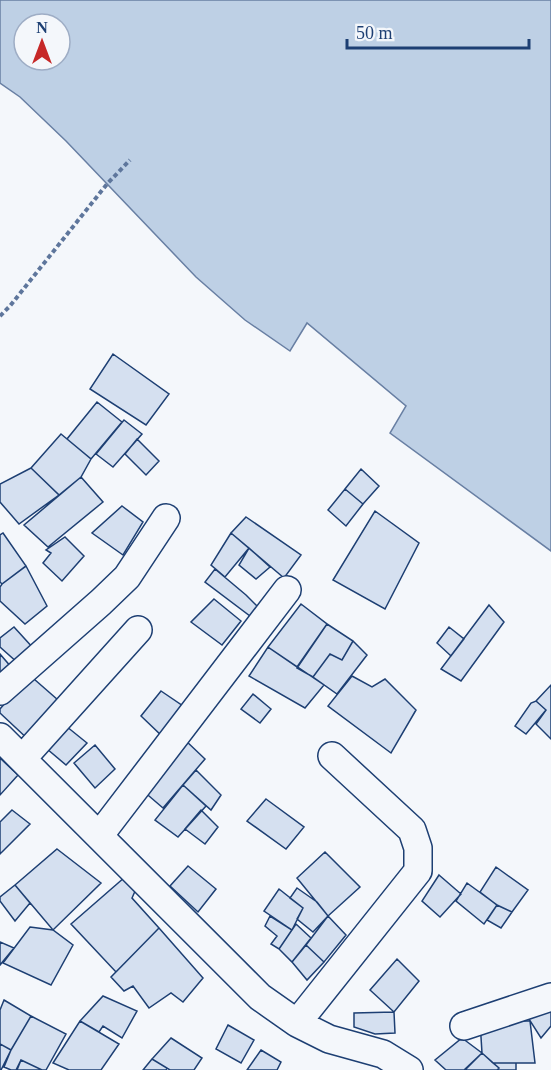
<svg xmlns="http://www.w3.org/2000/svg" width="551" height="1070" font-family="'Times New Roman',serif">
<rect width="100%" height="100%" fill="#f4f7fb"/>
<path fill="#bed0e5" stroke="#687fa3" stroke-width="1.5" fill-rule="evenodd" d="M 0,0 L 551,0 L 551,551 L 390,433 L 406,406 L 307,323 L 290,351 L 245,320 L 196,277 L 66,141 L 20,97 L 0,83 ZM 24,24 L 60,24 L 60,60 L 24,60 Z"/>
<path fill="#d5e0f0" stroke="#1d3f73" stroke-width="1.5" d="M 113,354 L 169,394 L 146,425 L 90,389 Z
M 97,402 L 122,422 L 91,459 L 67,439 Z
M 124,420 L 142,434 L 113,467 L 96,454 Z
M 61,434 L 91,459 L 81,477 L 59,495 L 31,468 Z
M 137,439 L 159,461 L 146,475 L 125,454 Z
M 31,468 L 59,495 L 19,524 L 0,502 L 0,484 Z
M 361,469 L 379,486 L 363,504 L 345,489 Z
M 81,477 L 103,502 L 48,547 L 24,525 Z
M 345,489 L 363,504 L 346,526 L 328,510 Z
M 122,506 L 143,522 L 123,555 L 92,533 Z
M 375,511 L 419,543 L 385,609 L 333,580 Z
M 246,517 L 301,555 L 284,578 L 231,533 Z
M 3,533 L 26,566 L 2,584 L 0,582 L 0,535 Z
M 231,533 L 249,548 L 225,577 L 211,565 Z
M 65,537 L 84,556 L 62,581 L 43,563 L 51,553 L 46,550 Z
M 249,548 L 270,567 L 256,579 L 239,565 Z
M 26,566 L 47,606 L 25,624 L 0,601 L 0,587 L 2,584 Z
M 215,569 L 246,595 L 258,607 L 250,616 L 205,582 Z
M 214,599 L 241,621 L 222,645 L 191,622 Z
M 301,604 L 327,624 L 297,667 L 268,647 Z
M 489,605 L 504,622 L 461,681 L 441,669 Z
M 327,624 L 353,641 L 342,660 L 330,654 L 313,677 L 297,668 Z
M 14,627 L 34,649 L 18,663 L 0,647 L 0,638 Z
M 449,627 L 464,639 L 451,656 L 437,643 Z
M 353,641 L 367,655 L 337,694 L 313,677 L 330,654 L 342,660 Z
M 268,647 L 324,685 L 305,708 L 249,676 Z
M 0,654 L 12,668 L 0,679 Z
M 352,676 L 372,687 L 385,679 L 416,710 L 391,753 L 328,706 Z
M 34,679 L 66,707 L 31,742 L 0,713 L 0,709 L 6,702 Z
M 551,685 L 551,739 L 536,724 L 546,710 L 536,701 Z
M 161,691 L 183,706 L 162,736 L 141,716 Z
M 253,694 L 271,709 L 260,723 L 241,709 Z
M 536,701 L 546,710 L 526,734 L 515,726 L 531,703 Z
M 61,722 L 87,743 L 66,765 L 40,743 Z
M 184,739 L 205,759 L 163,808 L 142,790 Z
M 95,745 L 115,769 L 95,788 L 74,763 Z
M 0,758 L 18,775 L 0,795 Z
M 196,770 L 221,795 L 211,810 L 183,785 Z
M 183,785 L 206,806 L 178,837 L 155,820 Z
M 266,799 L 304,827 L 286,849 L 247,821 Z
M 12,810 L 30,824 L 0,854 L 0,822 Z
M 201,810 L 218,827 L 205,844 L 185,829 Z
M 57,849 L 101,883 L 53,930 L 15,885 Z
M 325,852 L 360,887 L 328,916 L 297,878 Z
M 188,866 L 216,889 L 198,912 L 170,886 Z
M 496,867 L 528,890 L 512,912 L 497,905 L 480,892 Z
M 439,875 L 461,894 L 440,917 L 422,901 Z
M 125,877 L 136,889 L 132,898 L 159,928 L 116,972 L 71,924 Z
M 467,883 L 497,905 L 484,924 L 456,901 Z
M 15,885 L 30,903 L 15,921 L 0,901 L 0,897 Z
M 297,888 L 317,902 L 328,916 L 313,932 L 297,919 L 303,908 L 290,898 Z
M 279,889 L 303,908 L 292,930 L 264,911 Z
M 497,905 L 512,912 L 501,928 L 487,920 Z
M 270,916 L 292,930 L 279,949 L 271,944 L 277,936 L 265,926 Z
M 328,916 L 346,935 L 324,962 L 306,945 Z
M 296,924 L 311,938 L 292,962 L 279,949 Z
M 30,927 L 53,930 L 73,945 L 51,985 L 3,963 Z
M 159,928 L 203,978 L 183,1002 L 171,993 L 149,1008 L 133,986 L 124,991 L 111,977 Z
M 0,942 L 14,948 L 0,965 Z
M 306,945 L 324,962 L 307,980 L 292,962 Z
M 397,959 L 419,981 L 394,1012 L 370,990 Z
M 103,996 L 137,1011 L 122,1038 L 103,1026 L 99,1032 L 80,1021 Z
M 551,999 L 551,1026 L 541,1038 L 522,1008 Z
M 4,1000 L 31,1016 L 11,1050 L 0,1044 L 0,1010 Z
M 394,1012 L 395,1033 L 375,1034 L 354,1027 L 354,1013 Z
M 31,1016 L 66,1034 L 46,1070 L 42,1070 L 21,1060 L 16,1070 L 11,1070 L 4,1067 L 11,1050 Z
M 80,1021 L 119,1044 L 101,1070 L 69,1070 L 53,1063 Z
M 480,1021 L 530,1021 L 535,1063 L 493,1063 L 482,1053 Z
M 228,1025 L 254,1040 L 241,1063 L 216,1049 Z
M 171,1038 L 202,1058 L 194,1070 L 170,1070 L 152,1059 Z
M 462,1038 L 482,1053 L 464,1070 L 446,1070 L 435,1060 Z
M 0,1044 L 11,1050 L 1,1070 L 0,1070 Z
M 261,1050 L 281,1062 L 277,1070 L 247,1070 Z
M 482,1053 L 499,1068 L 497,1070 L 465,1070 Z
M 152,1059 L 167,1068 L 166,1070 L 143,1070 Z
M 21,1060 L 42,1070 L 17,1070 Z
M 493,1063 L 516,1063 L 516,1070 L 497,1070 L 499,1068 Z"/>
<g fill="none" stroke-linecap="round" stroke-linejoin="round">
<defs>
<path id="minor" d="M 0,691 L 101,602 L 127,577 L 166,518
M 0,737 L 260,997 L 297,1023 L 329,1039 L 383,1054 L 409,1070
M 22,759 L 138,630
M 99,836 L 287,590
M 297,1023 L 418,871 L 418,848 L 412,830 L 332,756
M 464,1026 L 551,997"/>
</defs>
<use href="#minor" stroke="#1d3f73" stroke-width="30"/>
<path stroke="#5e769c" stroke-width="4" stroke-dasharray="4.5 3" stroke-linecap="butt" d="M 0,316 L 10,306 L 107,184 L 130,160"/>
<use href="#minor" stroke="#f4f7fb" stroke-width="27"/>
</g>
<g transform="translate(42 42)"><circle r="28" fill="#f4f7fb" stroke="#9eadc5" stroke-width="1.5"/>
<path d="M0-4.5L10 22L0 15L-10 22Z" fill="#c62828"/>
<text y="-9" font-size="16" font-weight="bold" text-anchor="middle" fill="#1d3f73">N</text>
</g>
<path d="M347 39v9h182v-9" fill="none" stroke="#1d3f73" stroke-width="3"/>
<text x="356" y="39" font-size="18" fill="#1d3f73" stroke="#f4f7fb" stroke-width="4.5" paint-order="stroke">50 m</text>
</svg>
